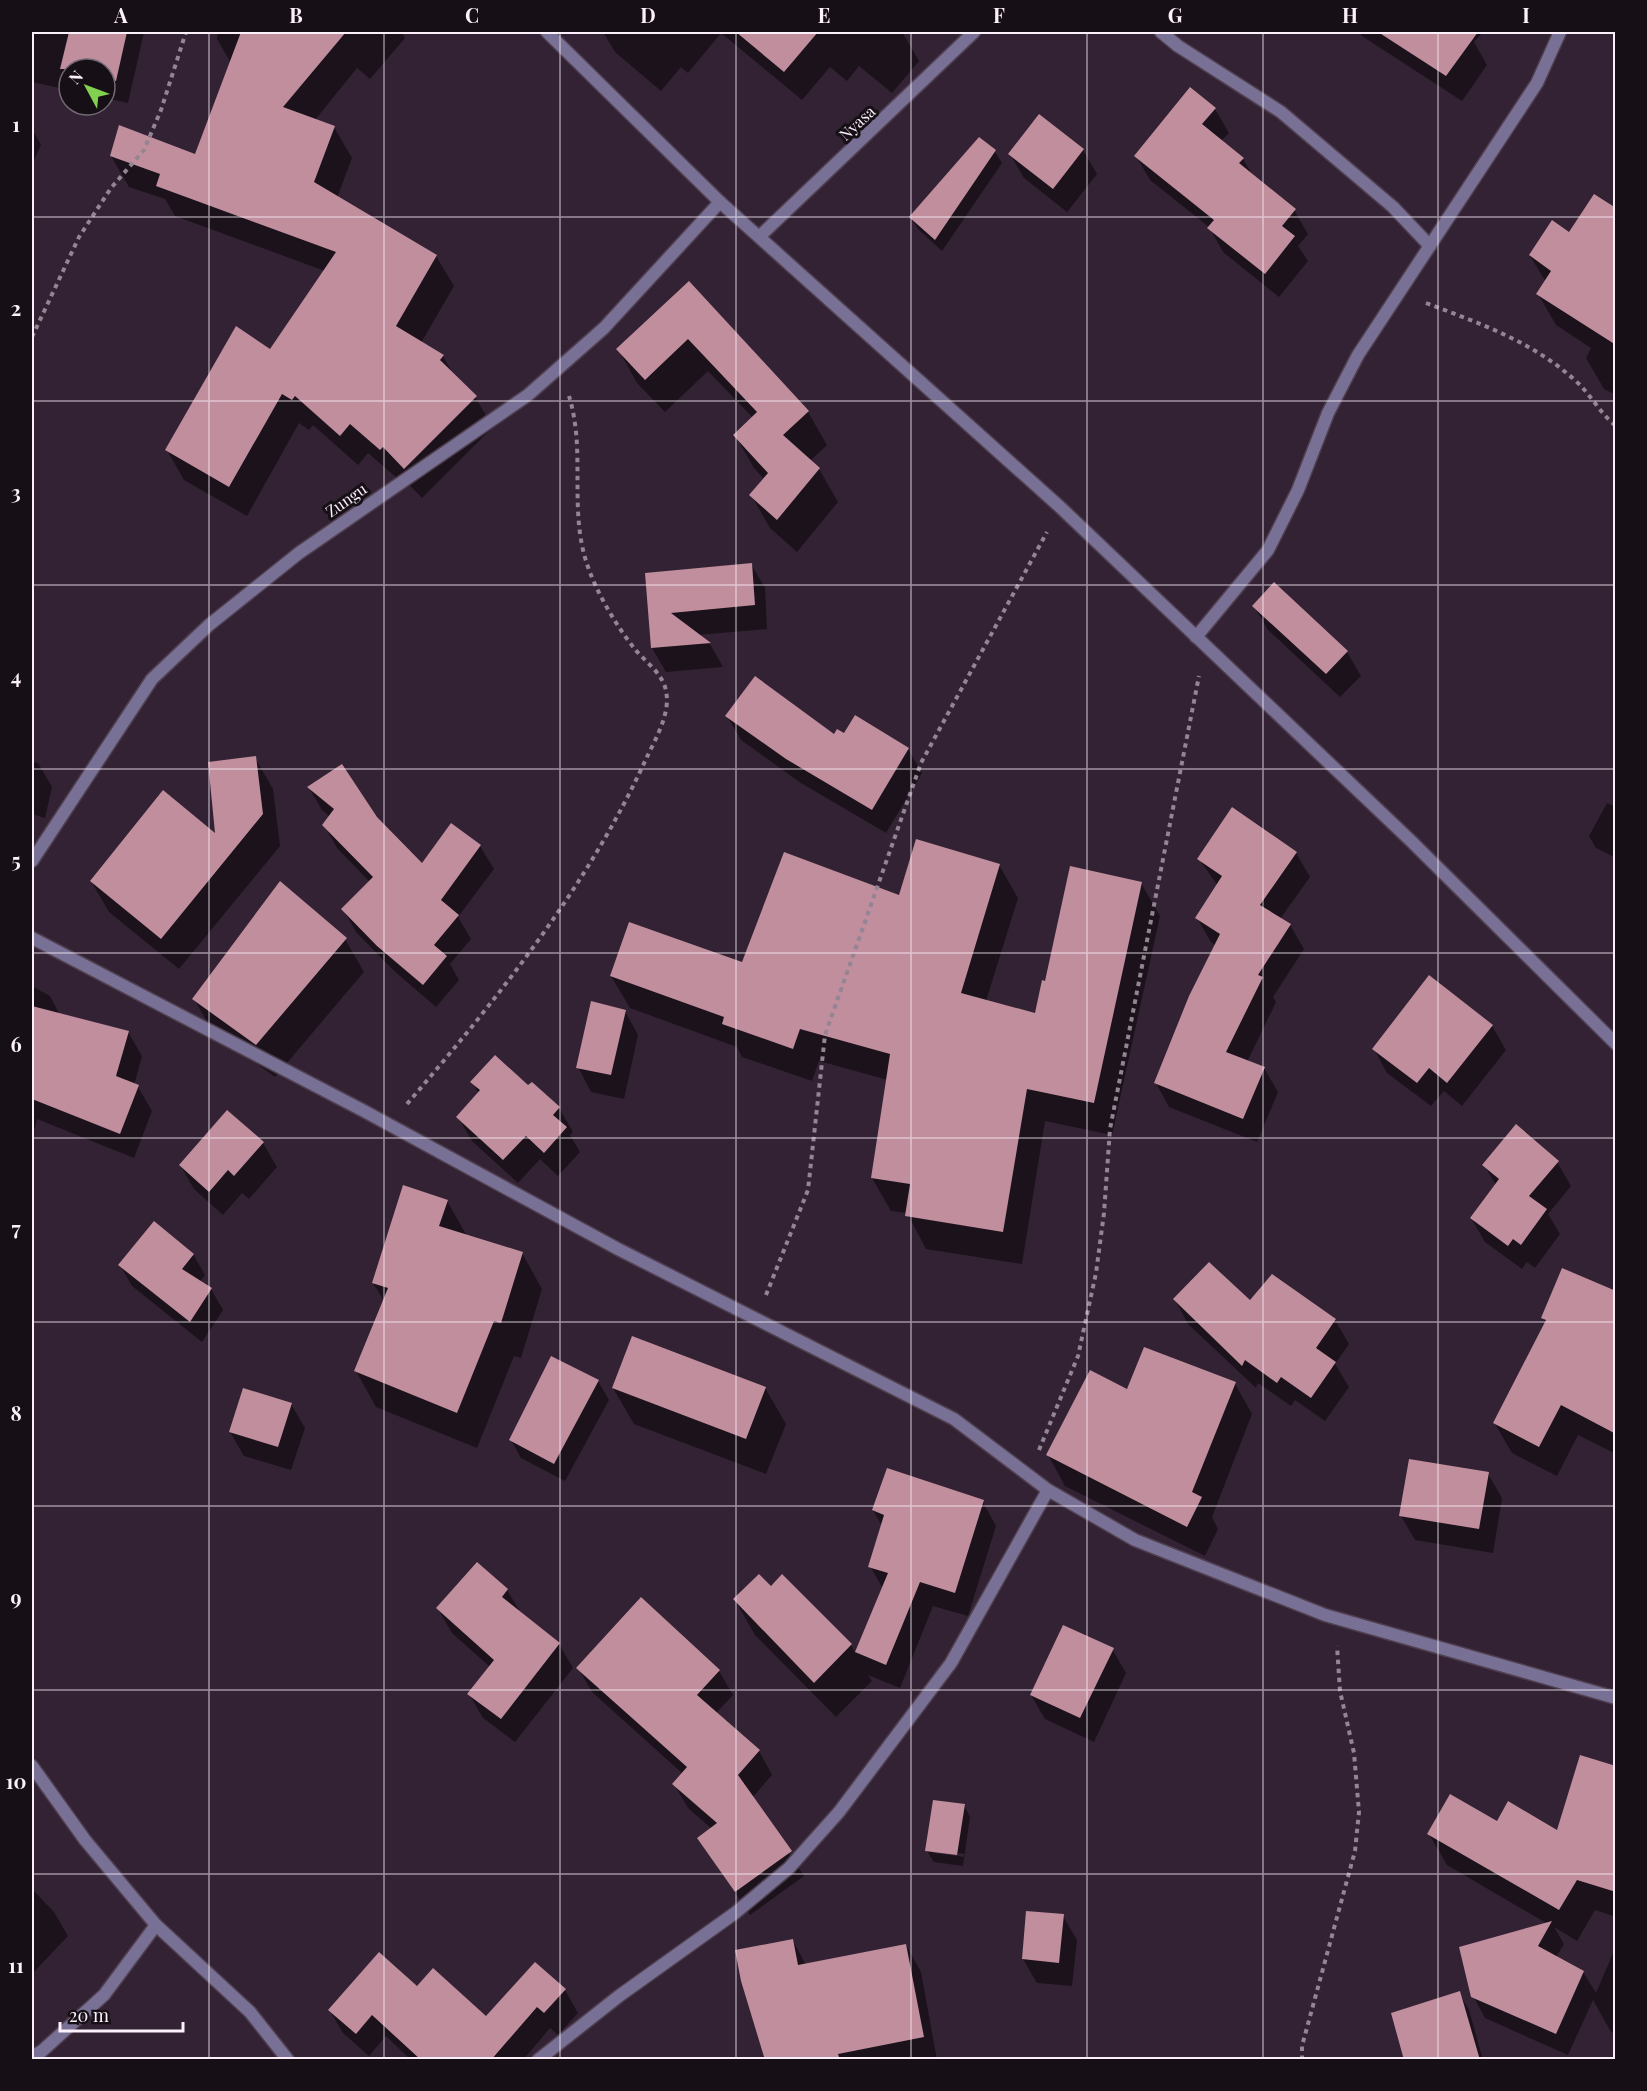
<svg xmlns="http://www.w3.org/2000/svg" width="1647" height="2091" font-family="'Playfair Display',serif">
<rect width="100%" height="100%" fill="#323"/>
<path fill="#0007" fill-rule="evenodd" d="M 32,32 L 144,32 L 128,103 L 105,98 L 105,69 L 69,69 L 69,90 L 32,82 Z
M 218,32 L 401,32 L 405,38 L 370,79 L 357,68 L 315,120 L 334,127 L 352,158 L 337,198 L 436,256 L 454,286 L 421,343 L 443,356 L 454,376 L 475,397 L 493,427 L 422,498 L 401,476 L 398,479 L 368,453 L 358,465 L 313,425 L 309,430 L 299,423 L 247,516 L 184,480 L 167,450 L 270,351 L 325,271 L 175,216 L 165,199 L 129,187 L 111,156 L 196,156 L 231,63 L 217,39 Z
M 603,32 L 902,32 L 919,61 L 892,93 L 859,66 L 847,81 L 830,67 L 802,100 L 721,33 L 688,73 L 681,67 L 661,91 L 615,52 Z
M 1359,32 L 1483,32 L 1474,42 L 1487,65 L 1462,101 L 1362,36 Z
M 1215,109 L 1229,133 L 1221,141 L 1243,159 L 1253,176 L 1294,210 L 1308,234 L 1298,246 L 1308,261 L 1279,297 L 1223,252 L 1209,227 L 1150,180 L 1136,156 Z
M 1039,116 L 1083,150 L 1097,174 L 1067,212 L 1024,178 L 1010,154 Z
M 32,129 L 41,145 L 32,164 Z
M 995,152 L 1002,163 L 942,251 L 918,229 L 911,218 Z
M 1616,210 L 1616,395 L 1604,389 L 1586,358 L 1591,348 L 1556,325 L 1538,294 L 1546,282 L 1530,256 Z
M 689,283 L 808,412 L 827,445 L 810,461 L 819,469 L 838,502 L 797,552 L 770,528 L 751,495 L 764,479 L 754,468 L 735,435 L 753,418 L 708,371 L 665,412 L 637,383 L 618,349 Z
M 751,564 L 765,588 L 767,629 L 698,635 L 710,644 L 723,667 L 666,672 L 652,648 L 646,574 Z
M 1254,606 L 1347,652 L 1361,676 L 1340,697 L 1268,630 Z
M 727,716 L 908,749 L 922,773 L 886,833 L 801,783 L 741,740 Z
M 255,758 L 273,789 L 280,846 L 179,969 L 109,912 L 91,881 L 217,836 Z
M 32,762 L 38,763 L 52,787 L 45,818 L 32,814 Z
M 309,788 L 422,865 L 452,826 L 480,846 L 494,869 L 458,917 L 471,939 L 450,964 L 459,980 L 436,1007 L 392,969 L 356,932 L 343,909 L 370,882 L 337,848 L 324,825 L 330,817 L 322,810 Z
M 1607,803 L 1616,807 L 1616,858 L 1596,848 L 1589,836 Z
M 1296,853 L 1310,877 L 1280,919 L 1290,925 L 1304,949 L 1273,997 L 1276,1002 L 1247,1062 L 1264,1068 L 1278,1092 L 1257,1142 L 1169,1107 L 1156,1083 L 1216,946 L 1211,942 L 1197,918 L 1218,886 L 1199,859 Z
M 999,865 L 1018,898 L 986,1001 L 1036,1015 L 1046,983 L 1141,883 L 1160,916 L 1112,1135 L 1045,1121 L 1022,1264 L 926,1249 L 907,1213 L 891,1211 L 872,1178 L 888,1080 L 819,1061 L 812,1081 L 742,1057 L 737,1047 L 630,1008 L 611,976 L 743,964 L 900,897 Z
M 345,939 L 364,972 L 275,1077 L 213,1032 L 194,999 Z
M 32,986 L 50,996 L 60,1015 L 128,1032 L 142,1056 L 134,1085 L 138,1087 L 152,1111 L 134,1158 L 37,1119 L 32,1138 Z
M 625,1011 L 638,1035 L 624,1099 L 591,1092 L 578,1067 Z
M 1492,1026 L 1506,1050 L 1462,1106 L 1444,1091 L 1431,1106 L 1387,1073 L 1374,1049 Z
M 472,1082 L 528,1087 L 559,1108 L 573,1132 L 570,1135 L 580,1152 L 558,1176 L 540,1159 L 518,1183 L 472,1141 L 458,1117 L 479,1094 Z
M 263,1143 L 277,1167 L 249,1199 L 242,1193 L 223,1215 L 194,1189 L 180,1165 Z
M 1557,1162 L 1571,1186 L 1548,1214 L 1560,1234 L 1535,1268 L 1527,1262 L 1522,1269 L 1485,1242 L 1471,1218 L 1496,1185 L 1484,1165 Z
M 447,1201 L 467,1236 L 522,1253 L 542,1289 L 521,1358 L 514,1356 L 477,1448 L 376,1407 L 356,1371 L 384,1301 L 373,1283 Z
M 193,1254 L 205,1275 L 200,1282 L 211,1289 L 223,1310 L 202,1342 L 132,1286 L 120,1265 Z
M 1616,1293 L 1616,1454 L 1578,1435 L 1557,1476 L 1512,1453 L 1494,1422 L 1546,1323 L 1543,1318 Z
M 1175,1300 L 1250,1302 L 1335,1320 L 1349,1344 L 1335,1364 L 1349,1387 L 1325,1421 L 1295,1400 L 1291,1406 L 1258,1383 L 1256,1388 L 1188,1324 Z
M 598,1381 L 609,1400 L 565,1481 L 521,1458 L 511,1440 Z
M 1235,1384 L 1252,1414 L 1212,1517 L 1218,1529 L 1205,1556 L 1065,1486 L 1048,1455 L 1128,1391 Z
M 613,1388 L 765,1388 L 786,1424 L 766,1474 L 634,1424 Z
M 291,1404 L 305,1428 L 291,1470 L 244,1456 L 230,1432 Z
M 1488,1474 L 1502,1498 L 1493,1553 L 1415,1540 L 1401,1516 Z
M 983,1502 L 996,1526 L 968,1616 L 933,1606 L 900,1688 L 868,1675 L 872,1681 L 836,1717 L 755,1635 L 735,1600 L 771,1588 L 782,1576 L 851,1645 L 856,1654 L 883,1589 L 870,1566 L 882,1526 L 873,1510 Z
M 478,1564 L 507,1590 L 521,1613 L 559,1644 L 573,1668 L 515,1742 L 483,1718 L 469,1694 L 490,1667 L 452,1633 L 438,1609 Z
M 1112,1649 L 1126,1673 L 1094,1742 L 1045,1719 L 1031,1695 Z
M 578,1668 L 719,1671 L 733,1695 L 716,1713 L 759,1751 L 772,1775 L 752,1798 L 804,1876 L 750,1915 L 699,1838 L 712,1829 L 688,1808 L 674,1784 L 683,1774 L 592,1692 Z
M 1616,1767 L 1616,1917 L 1595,1910 L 1577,1941 L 1554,1927 L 1564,1944 L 1556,1957 L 1583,1972 L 1596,1993 L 1616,1946 L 1616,2034 L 1611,2032 L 1593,2000 L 1568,2055 L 1485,2018 L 1473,1996 L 1548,1924 L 1447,1865 L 1429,1834 L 1497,1823 L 1558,1832 Z
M 964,1805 L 970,1817 L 963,1866 L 934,1862 L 927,1851 ZM 933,1850 L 965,1854 L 965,1857 L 933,1853 Z
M 32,1889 L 54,1912 L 68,1936 L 32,1974 Z
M 1063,1916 L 1077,1940 L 1072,1986 L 1037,1983 L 1023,1959 Z
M 793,1941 L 806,1965 L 906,1945 L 921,1972 L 937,2060 L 766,2060 Z
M 417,1988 L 486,2019 L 565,1990 L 578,2013 L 558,2035 L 550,2028 L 523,2060 L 411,2060 L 386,2036 L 369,2056 L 343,2033 L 330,2011 Z
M 1459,1993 L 1469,2010 L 1483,2060 L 1421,2060 Z"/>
<path fill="#c08e9c" d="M 69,32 L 127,32 L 116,81 L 105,79 L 105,69 L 60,69 Z
M 241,32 L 346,32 L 283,107 L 335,126 L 314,182 L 437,255 L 396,326 L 444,355 L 440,360 L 477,396 L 404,469 L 383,447 L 380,450 L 350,424 L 340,436 L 295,396 L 292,400 L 282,394 L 229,487 L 165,450 L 236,326 L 270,349 L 336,252 L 156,186 L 160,174 L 110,156 L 119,125 L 195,154 Z
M 736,32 L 818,32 L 784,72 Z
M 1378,32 L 1478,32 L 1446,76 Z
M 1190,87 L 1216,108 L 1202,124 L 1244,158 L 1239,163 L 1296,209 L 1282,226 L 1295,236 L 1265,274 L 1207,228 L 1214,220 L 1134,156 Z
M 1039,114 L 1084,149 L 1053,189 L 1008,154 Z
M 979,137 L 996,150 L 935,240 L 909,217 Z
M 1594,194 L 1616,208 L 1616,345 L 1536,294 L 1551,271 L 1529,255 L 1552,220 L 1569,232 Z
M 689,281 L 809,411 L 783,435 L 820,468 L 777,520 L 749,495 L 768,473 L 733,435 L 757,412 L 688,339 L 645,380 L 616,349 Z
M 752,563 L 755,605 L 671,613 L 711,643 L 651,648 L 645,573 Z
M 1274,582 L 1348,651 L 1326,674 L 1252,606 Z
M 755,676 L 834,734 L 837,729 L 844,733 L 855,715 L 909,748 L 872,810 L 786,759 L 725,716 Z
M 256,756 L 263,814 L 161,939 L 90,881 L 163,790 L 215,833 L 208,762 Z
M 342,764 L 377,817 L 422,863 L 451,823 L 481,845 L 441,900 L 459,915 L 434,945 L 447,956 L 423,985 L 377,946 L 341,909 L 373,877 L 322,825 L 334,809 L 307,787 Z
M 1232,807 L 1297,852 L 1260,905 L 1291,924 L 1258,975 L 1263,977 L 1226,1052 L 1265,1067 L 1243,1119 L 1154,1083 L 1189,996 L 1220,934 L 1195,918 L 1222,876 L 1197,859 Z
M 916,839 L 1000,864 L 961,993 L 1035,1013 L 1042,980 L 1045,981 L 1070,866 L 1142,882 L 1094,1103 L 1027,1089 L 1003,1232 L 905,1216 L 910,1184 L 871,1178 L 890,1054 L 800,1029 L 793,1049 L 722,1024 L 724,1017 L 610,976 L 629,922 L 742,962 L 784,852 L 899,895 Z
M 280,881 L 347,938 L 256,1045 L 192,999 Z
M 1429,975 L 1493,1025 L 1447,1083 L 1429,1068 L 1417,1083 L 1372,1049 Z
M 591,1001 L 626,1010 L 611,1075 L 576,1068 Z
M 32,1006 L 129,1031 L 116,1076 L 139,1085 L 120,1134 L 32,1099 Z
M 495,1055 L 528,1085 L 532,1082 L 560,1107 L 553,1115 L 567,1127 L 544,1153 L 526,1136 L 503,1160 L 456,1117 L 480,1090 L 470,1082 Z
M 227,1110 L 264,1142 L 234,1176 L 228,1170 L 209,1192 L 179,1165 Z
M 1516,1124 L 1559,1161 L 1529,1196 L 1547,1209 L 1521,1245 L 1513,1239 L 1508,1246 L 1470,1218 L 1499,1179 L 1482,1165 Z
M 403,1185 L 448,1200 L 439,1226 L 523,1252 L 501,1323 L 494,1321 L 457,1413 L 354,1371 L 388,1288 L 372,1283 Z
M 154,1221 L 194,1254 L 182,1269 L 212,1288 L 190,1322 L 118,1265 Z
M 1209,1262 L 1250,1300 L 1272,1274 L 1336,1319 L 1316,1348 L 1336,1362 L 1311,1398 L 1281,1377 L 1277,1383 L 1245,1360 L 1242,1366 L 1173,1299 Z
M 1562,1268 L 1616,1291 L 1616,1434 L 1561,1405 L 1539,1447 L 1493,1423 L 1546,1320 L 1541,1318 Z
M 632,1336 L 766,1387 L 746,1439 L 612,1388 Z
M 1144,1347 L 1236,1382 L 1192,1492 L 1202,1497 L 1187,1527 L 1046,1455 L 1090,1370 L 1127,1389 Z
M 551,1356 L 599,1380 L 554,1464 L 509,1440 Z
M 243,1388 L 292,1403 L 278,1447 L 229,1432 Z
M 1409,1459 L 1489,1472 L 1479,1529 L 1399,1516 Z
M 887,1468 L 984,1500 L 955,1593 L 920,1582 L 886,1665 L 855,1652 L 888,1573 L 868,1567 L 884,1515 L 872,1510 Z
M 477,1562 L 508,1589 L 502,1597 L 560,1643 L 501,1719 L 467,1694 L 494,1660 L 436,1608 Z
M 759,1574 L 771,1586 L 782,1574 L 852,1644 L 814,1683 L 733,1599 Z
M 641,1597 L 720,1670 L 697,1695 L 760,1750 L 738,1775 L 792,1851 L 735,1892 L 697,1838 L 717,1823 L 672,1784 L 687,1767 L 576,1668 Z
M 1063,1625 L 1114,1648 L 1080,1718 L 1030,1695 Z
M 1580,1755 L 1616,1766 L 1616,1892 L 1577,1880 L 1559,1910 L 1427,1834 L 1450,1794 L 1497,1821 L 1508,1801 L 1557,1830 Z
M 933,1800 L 965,1804 L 957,1855 L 925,1851 Z
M 1026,1911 L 1064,1914 L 1059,1963 L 1022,1959 Z
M 1552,1921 L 1538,1946 L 1584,1971 L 1556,2034 L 1471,1997 L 1459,1947 Z
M 793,1939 L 798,1965 L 906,1944 L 924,2037 L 838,2054 L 840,2060 L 765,2060 L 741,1981 L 735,1950 Z
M 379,1952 L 417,1986 L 433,1968 L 486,2016 L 535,1962 L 566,1989 L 544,2013 L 537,2007 L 491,2060 L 421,2060 L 372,2015 L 356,2034 L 328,2010 Z
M 1460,1991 L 1480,2060 L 1404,2060 L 1391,2013 Z"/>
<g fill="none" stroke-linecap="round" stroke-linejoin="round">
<defs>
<path id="minor" d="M 1161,32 L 1178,46 L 1281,112 L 1393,207 L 1430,246
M 760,236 L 974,32
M 1196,637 L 1268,550 L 1298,490 L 1328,413 L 1358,355 L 1537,83 L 1560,32
M 32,861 L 152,679 L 209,625 L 299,553 L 528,395 L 604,328 L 720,202
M 32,938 L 364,1111 L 618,1249 L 954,1419 L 1048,1490 L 1135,1540 L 1325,1615 L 1616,1698
M 32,1766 L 85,1840 L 156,1925 L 250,2012 L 288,2060
M 32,2057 L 42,2051 L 104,1995 L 156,1925
M 538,2060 L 619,1996 L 735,1913 L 789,1868 L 839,1812 L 951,1663 L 1048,1490"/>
<path id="tertiary" d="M 547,32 L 720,202 L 1060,507 L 1411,841 L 1616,1044"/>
</defs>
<use href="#minor" stroke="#4f3f4f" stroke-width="15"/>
<use href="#tertiary" stroke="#4f3f4f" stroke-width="15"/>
<path stroke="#938593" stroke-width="4" stroke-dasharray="4.5 4.5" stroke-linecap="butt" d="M 1426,303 C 1481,324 1535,342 1579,384 C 1592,397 1601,414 1616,426
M 32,337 L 79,237 L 111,188 L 144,150 L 161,110 L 186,32
M 407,1104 C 498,998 588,886 646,759 C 655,740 671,713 666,691 C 663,673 644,661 634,648 C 615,624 595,590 586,561 C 569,506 586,451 569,396
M 766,1295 L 808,1190 L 825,1035 L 921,763 L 1047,532
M 1039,1450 L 1078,1356 L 1096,1273 L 1104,1213 L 1110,1129 L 1199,676
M 1302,2060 L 1302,2046 L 1355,1851 L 1359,1812 L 1354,1753 L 1340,1691 L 1337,1646"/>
<use href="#minor" stroke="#787195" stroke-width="12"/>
<use href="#tertiary" stroke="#787195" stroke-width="12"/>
</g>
<path fill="none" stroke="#fcf0fb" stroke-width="1.5" stroke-opacity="0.55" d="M 209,32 L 209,2060M 384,32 L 384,2060M 560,32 L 560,2060M 736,32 L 736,2060M 911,32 L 911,2060M 1087,32 L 1087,2060M 1263,32 L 1263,2060M 1438,32 L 1438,2060M 32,217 L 1616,217M 32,401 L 1616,401M 32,585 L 1616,585M 32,769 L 1616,769M 32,953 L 1616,953M 32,1138 L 1616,1138M 32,1322 L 1616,1322M 32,1506 L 1616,1506M 32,1690 L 1616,1690M 32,1874 L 1616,1874"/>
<g text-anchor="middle" stroke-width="6" stroke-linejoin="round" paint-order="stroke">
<g font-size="16" fill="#fcf0fb" stroke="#160f16">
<text transform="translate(857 123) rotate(-43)" y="6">Nyasa</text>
<text transform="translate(346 500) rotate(-35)" y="6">Zungu</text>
</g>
</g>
<rect width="1647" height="2091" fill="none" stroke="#160f16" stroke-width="66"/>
<g transform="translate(87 87) rotate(311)"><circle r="28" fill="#160f16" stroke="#726972" stroke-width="1.5"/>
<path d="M0-4.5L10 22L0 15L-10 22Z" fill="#81d050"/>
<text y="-9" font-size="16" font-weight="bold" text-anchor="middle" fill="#fcf0fb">N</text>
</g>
<path d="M60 2022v9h123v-9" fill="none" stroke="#fcf0fb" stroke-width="3"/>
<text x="69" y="2022" font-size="18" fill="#fcf0fb" stroke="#160f16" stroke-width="4.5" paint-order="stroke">20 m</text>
<rect x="33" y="33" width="1581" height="2025" fill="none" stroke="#fcf0fb" stroke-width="2"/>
<g font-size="20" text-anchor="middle" font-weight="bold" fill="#fcf0fb">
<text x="121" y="23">A</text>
<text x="296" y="23">B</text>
<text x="472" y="23">C</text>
<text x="648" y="23">D</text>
<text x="824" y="23">E</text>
<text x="999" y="23">F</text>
<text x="1175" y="23">G</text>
<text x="1350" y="23">H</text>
<text x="1526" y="23">I</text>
<text x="16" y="132">1</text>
<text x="16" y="316">2</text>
<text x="16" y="500">3</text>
<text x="16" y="684">4</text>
<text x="16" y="868">5</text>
<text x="16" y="1052">6</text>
<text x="16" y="1236">7</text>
<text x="16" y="1421">8</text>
<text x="16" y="1605">9</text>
<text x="16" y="1789">10</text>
<text x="16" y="1973">11</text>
</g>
</svg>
